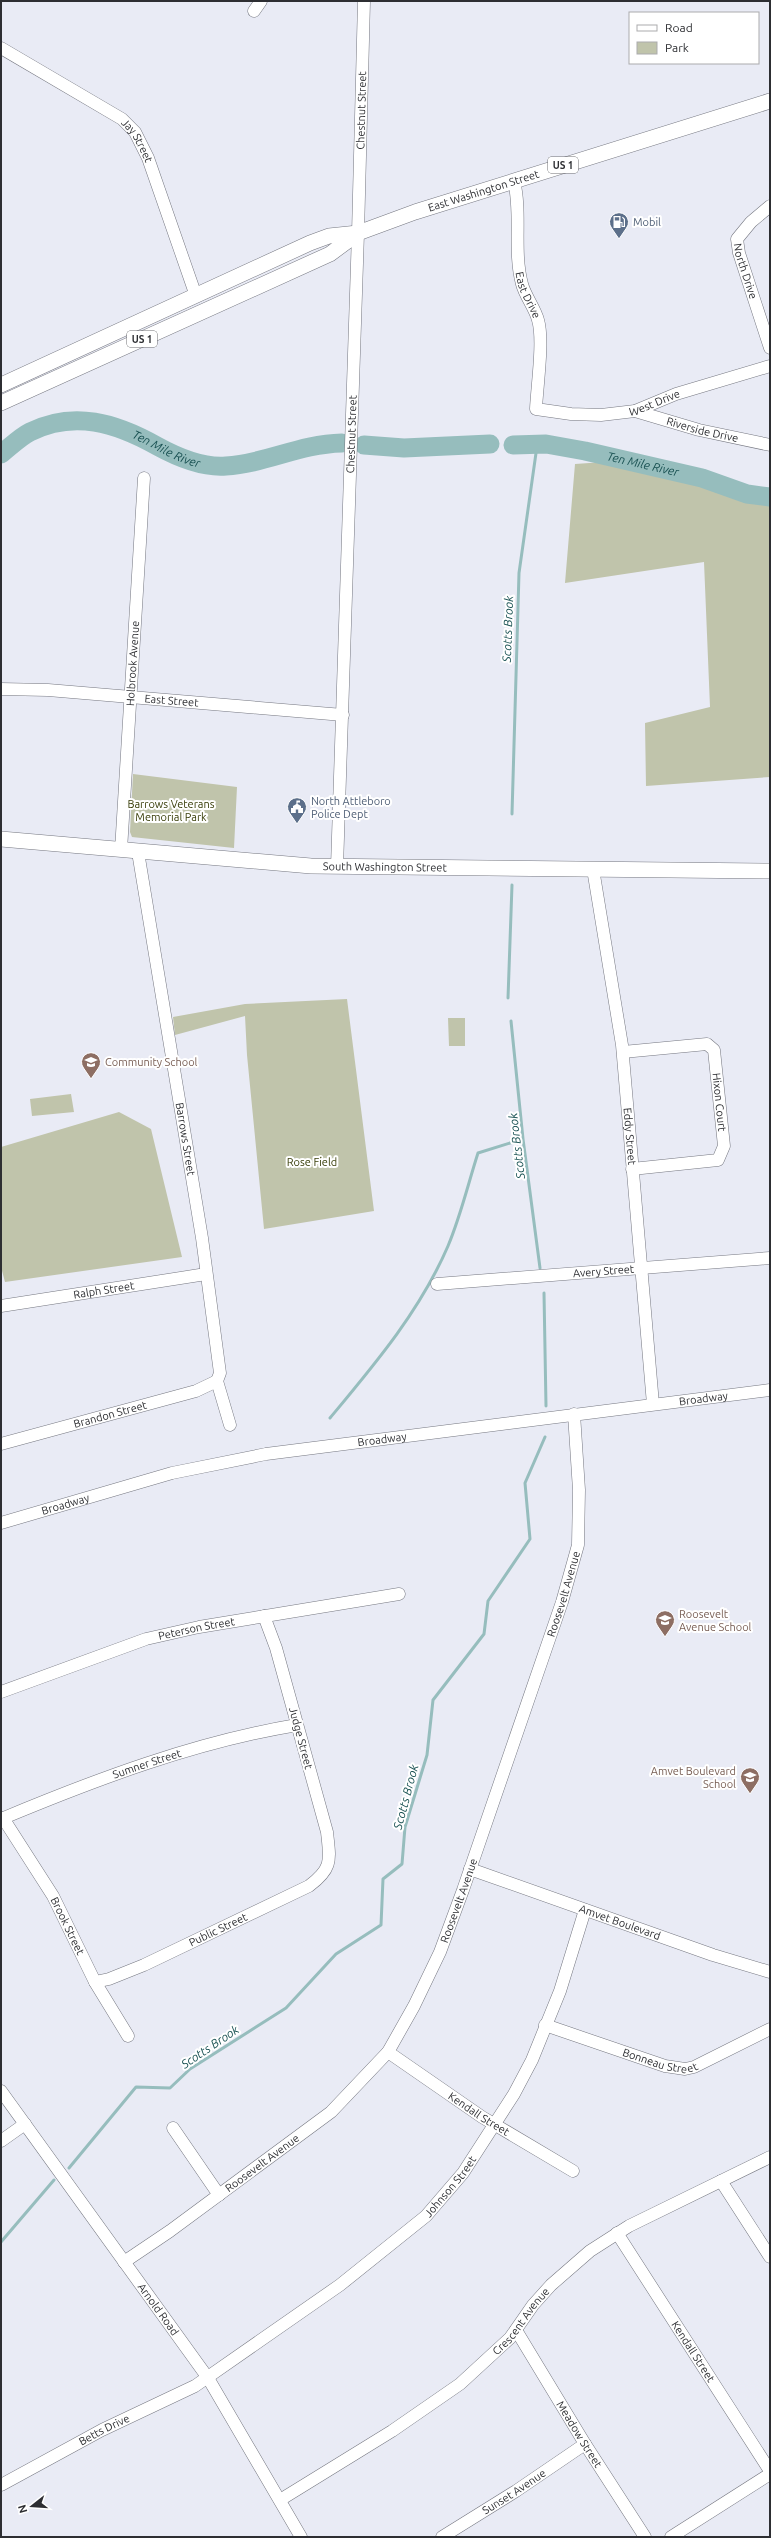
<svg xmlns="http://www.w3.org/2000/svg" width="771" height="2538" font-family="Ubuntu,sans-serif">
<rect width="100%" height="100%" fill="#e9ebf5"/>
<path fill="#c0c4ab" d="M 618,461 L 701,473 L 770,492 L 770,777 L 646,786 L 645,723 L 710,707 L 704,562 L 565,583 L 575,464 Z
M 133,774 L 237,787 L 234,848 L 132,837 L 130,832 Z
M 347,999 L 374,1211 L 264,1229 L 247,1055 L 245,1016 L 175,1035 L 173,1017 L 245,1004 Z
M 448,1018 L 465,1018 L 465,1046 L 449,1046 Z
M 71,1094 L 74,1112 L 32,1116 L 30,1099 Z
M 119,1112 L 151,1129 L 182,1257 L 5,1282 L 1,1267 L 1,1147 Z"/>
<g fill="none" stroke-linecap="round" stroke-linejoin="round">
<path stroke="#96bdbd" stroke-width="3" d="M 512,814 L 519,573 L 537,446
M 508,998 L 512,885
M 511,1021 L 523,1139 L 540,1268
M 544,1293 L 546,1406
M 330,1418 C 375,1364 420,1311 448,1246 C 461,1215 468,1184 478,1153 L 523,1139
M 69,2168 L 136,2087 L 170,2088 L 190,2069 L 286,2008 L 336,1954 L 381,1925 L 383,1879 L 402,1864 L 405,1827 L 427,1755 L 433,1700 L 484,1634 L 488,1601 L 530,1539 L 525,1483 L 545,1437
M 1,2242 L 54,2180"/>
<g stroke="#96bdbd" stroke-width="19">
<path d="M 364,445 L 404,448 L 490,444"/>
<path id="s1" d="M 513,445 L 546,444 L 585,451 L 702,478 L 747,494 L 770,497"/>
<path id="s2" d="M 1,454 C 10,447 20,437 30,432 C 74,410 116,423 157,446 C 177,457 202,468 226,466 C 265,464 299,444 342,443"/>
</g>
<defs>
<g id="minor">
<path d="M 254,11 L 261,1"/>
<path id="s3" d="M 1,48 L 122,119 L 135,132 L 148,158 L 196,296"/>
<path id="s4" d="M 514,181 C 522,214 513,251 522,284 C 525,296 535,308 538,320 C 544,340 537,386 536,409 L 571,414 L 601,415 L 635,411 L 676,394 L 770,366"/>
<path id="s5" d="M 770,206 L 751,222 L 737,239 L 739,253 L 770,348"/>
<path id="s6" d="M 635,411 L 699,430 L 770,445"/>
<path id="s7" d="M 1,689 L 48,690 L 343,715"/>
<path id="s8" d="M 121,850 L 144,478"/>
<path id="s9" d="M 138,852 L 202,1238 L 220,1373 L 217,1381 L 230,1425"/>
<path id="s10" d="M 337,867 L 358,233 L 364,1"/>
<path id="s11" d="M 593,869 L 622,1045 L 653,1404"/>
<path id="s12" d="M 623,1052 L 707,1044 L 714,1050 L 724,1146 L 718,1160 L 632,1169"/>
<path id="s13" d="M 437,1284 L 770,1258"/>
<path id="s14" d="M 1,1306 L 206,1274"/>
<path id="s15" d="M 1,1444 L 196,1391 L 217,1381"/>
<path id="s16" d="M 1,1523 L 172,1473 L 266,1454 L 770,1390"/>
<path id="s17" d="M 1,1692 L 146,1639 L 199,1627 L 399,1594"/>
<path id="s18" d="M 3,1818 L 53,1896 L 95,1982 L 128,2036"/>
<path id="s19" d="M 1,1819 C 97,1779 195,1742 297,1725"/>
<path id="s20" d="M 470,1869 L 713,1955 L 770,1972"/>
<path id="s21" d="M 95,1982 L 109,1979 L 144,1965 L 309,1886 C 333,1868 330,1860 327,1832 L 276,1648 L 264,1616"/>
<path id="s22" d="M 545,2025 L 665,2066 L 685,2069 L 694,2067 L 770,2029"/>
<path id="s23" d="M 388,2052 L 482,2117 L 573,2171"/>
<path id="s24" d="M 1,2091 L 208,2378 L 301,2537"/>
<path d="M 173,2128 L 219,2195"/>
<path d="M 1,2141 L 25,2124"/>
<path d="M 721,2181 L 770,2257"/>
<path id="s25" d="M 617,2233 L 770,2471"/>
<path id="s26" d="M 124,2262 L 170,2231 L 331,2112 L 388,2052 L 414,2006 L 440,1952 L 463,1890 L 562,1602 L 578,1545 L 579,1490 L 574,1414"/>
<path id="s27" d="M 516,2330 L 585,2444 L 645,2537"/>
<path id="s28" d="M 1,2485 L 102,2430 L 195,2386 L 340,2285 L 426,2216 L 463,2173 L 514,2094 L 532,2060 L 560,1991 L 585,1910"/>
<path id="s29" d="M 280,2500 L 392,2431 L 460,2384 L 510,2338 L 533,2305 L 551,2285 L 590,2251 L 629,2226 L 770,2157"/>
<path id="s30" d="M 442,2537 L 516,2491 L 585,2444"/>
<path d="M 671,2537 L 770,2474"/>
</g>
<g id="major">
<path id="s31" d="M 1,385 L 310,243 L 329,236 L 358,233 L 415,212 L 770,101"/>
<path d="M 1,403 L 330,254 L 357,234"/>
<path id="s32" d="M 1,839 L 311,866 L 770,871"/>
</g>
</defs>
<use href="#minor" stroke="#757780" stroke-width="13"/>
<use href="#major" stroke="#757780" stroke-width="16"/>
<use href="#minor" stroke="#fff" stroke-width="12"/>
<use href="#major" stroke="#fff" stroke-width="15"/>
</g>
<defs>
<symbol id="fuel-pin" viewBox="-11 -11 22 30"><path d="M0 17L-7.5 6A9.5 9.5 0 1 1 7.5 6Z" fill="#5c6f8a" stroke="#fff"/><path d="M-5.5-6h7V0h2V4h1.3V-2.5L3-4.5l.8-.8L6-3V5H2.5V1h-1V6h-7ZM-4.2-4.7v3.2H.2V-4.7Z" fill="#fff"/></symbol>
<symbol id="civic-pin" viewBox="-11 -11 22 30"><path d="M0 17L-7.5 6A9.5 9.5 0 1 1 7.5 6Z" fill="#5c6f8a" stroke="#fff"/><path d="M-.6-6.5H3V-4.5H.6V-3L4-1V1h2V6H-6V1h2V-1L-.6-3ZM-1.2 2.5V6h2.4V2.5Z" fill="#fff"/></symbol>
<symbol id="school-pin" viewBox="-11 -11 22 30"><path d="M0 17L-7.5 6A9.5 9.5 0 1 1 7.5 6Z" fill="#8d6e63" stroke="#fff"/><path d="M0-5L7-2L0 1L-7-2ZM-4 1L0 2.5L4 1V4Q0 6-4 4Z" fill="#fff"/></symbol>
</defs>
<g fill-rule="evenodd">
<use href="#fuel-pin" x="608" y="211" width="22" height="30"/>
<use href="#civic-pin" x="286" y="796" width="22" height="30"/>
<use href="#school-pin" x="80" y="1051" width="22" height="30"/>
<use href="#school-pin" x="654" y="1609" width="22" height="30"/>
<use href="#school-pin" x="739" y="1766" width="22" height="30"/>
</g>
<g text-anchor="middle" stroke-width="4" stroke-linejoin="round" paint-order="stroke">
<g fill="#fff" stroke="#6c6d70" stroke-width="1">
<rect x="548" y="157" width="30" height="16" rx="3"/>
<rect x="127" y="331" width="30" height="16" rx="3"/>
</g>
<g font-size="10" font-weight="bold" fill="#2d2e32">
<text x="563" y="169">US 1</text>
<text x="142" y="343">US 1</text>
</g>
<g font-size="11" fill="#2d2e32" stroke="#fff">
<text dy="4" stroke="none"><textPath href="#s10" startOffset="757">Chestnut Street</textPath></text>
<text dy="4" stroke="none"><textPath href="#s3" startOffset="167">Jay Street</textPath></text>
<text dy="4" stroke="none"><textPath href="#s31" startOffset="522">East Washington Street</textPath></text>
<text dy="4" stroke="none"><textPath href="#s5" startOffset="80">North Drive</textPath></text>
<text dy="4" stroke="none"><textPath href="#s4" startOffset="116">East Drive</textPath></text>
<text dy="4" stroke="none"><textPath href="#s4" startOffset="353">West Drive</textPath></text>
<text dy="4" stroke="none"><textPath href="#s6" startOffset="70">Riverside Drive</textPath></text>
<text dy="4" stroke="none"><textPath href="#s10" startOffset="433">Chestnut Street</textPath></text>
<text dy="4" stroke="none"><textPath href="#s8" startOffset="187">Holbrook Avenue</textPath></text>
<text dy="4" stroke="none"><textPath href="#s7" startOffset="171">East Street</textPath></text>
<text dy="4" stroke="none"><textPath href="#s32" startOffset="385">South Washington Street</textPath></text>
<text dy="4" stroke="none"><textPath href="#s12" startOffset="146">Hixon Court</textPath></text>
<text dy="4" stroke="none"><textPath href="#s11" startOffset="270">Eddy Street</textPath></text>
<text dy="4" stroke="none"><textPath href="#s9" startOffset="291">Barrows Street</textPath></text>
<text dy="4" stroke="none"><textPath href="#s13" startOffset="167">Avery Street</textPath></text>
<text dy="4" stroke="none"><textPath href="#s14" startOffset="104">Ralph Street</textPath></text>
<text dy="4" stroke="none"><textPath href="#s16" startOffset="715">Broadway</textPath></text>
<text dy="4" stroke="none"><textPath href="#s15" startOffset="113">Brandon Street</textPath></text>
<text dy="4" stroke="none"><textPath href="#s16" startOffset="391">Broadway</textPath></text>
<text dy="4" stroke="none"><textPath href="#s16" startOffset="67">Broadway</textPath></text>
<text dy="4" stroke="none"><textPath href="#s26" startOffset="830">Roosevelt Avenue</textPath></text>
<text dy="4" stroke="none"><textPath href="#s17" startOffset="206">Peterson Street</textPath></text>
<text transform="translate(301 1738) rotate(75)" y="4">Judge Street</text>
<text dy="4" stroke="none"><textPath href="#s19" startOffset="156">Sumner Street</textPath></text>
<text dy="4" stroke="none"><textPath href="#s26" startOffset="506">Roosevelt Avenue</textPath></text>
<text dy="4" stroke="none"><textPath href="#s20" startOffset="159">Amvet Boulevard</textPath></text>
<text dy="4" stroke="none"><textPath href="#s18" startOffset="126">Brook Street</textPath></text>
<text dy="4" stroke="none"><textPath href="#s21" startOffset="134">Public Street</textPath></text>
<text dy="4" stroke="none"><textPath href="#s22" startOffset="121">Bonneau Street</textPath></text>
<text dy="4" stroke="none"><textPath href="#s23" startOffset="110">Kendall Street</textPath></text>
<text dy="4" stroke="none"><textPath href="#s26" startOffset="170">Roosevelt Avenue</textPath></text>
<text dy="4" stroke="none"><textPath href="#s28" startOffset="543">Johnson Street</textPath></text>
<text dy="4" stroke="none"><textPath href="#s24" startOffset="269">Arnold Road</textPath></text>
<text dy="4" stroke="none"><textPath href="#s29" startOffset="302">Crescent Avenue</textPath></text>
<text dy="4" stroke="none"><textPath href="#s25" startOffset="141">Kendall Street</textPath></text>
<text dy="4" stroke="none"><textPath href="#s28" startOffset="117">Betts Drive</textPath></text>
<text dy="4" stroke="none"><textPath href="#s27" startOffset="122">Meadow Street</textPath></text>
<text dy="4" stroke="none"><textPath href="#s30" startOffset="85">Sunset Avenue</textPath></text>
</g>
<g font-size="11" fill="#4e5e75" stroke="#fff" text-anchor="start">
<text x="633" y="226">Mobil</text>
<text x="311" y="805">North Attleboro<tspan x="311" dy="13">Police Dept</tspan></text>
</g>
<g font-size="11" fill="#373c07" stroke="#fff">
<text x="171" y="808">Barrows Veterans<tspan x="171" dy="13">Memorial Park</tspan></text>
<text x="312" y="1166">Rose Field</text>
</g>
<g font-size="11" fill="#785e54" stroke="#fff" text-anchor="start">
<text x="105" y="1066">Community School</text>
<text x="679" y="1618">Roosevelt<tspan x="679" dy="13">Avenue School</tspan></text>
<text x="736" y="1775" text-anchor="end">Amvet Boulevard<tspan x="736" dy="13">School</tspan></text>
</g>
<g font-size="12" font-style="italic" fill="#1a5253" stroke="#fff">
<text dy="4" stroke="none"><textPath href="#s2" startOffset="180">Ten Mile River</textPath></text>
<text dy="4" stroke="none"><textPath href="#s1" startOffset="132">Ten Mile River</textPath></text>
<text transform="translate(508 629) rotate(-88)" y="4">Scotts Brook</text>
<text transform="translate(517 1146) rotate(-97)" y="4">Scotts Brook</text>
<text transform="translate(406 1797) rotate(-75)" y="4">Scotts Brook</text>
<text transform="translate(210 2047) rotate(-34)" y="4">Scotts Brook</text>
</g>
</g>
<rect width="771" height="2538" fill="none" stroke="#2d2e32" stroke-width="4"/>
<rect x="629" y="12" width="130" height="52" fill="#ffffff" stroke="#ababad"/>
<rect x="637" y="25" width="20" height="6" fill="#ffffff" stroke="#ababad"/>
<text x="665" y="32" font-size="12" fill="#2d2e32">Road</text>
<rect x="637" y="42" width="20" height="12" fill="#c0c4ab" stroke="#ababad"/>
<text x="665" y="52" font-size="12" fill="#2d2e32">Park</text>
<g transform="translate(32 2506) rotate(253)" stroke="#ffffff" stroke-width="3" paint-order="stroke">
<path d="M0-3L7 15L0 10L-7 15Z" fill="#2d2e32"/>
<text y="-6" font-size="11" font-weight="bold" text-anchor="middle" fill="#2d2e32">N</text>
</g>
</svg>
